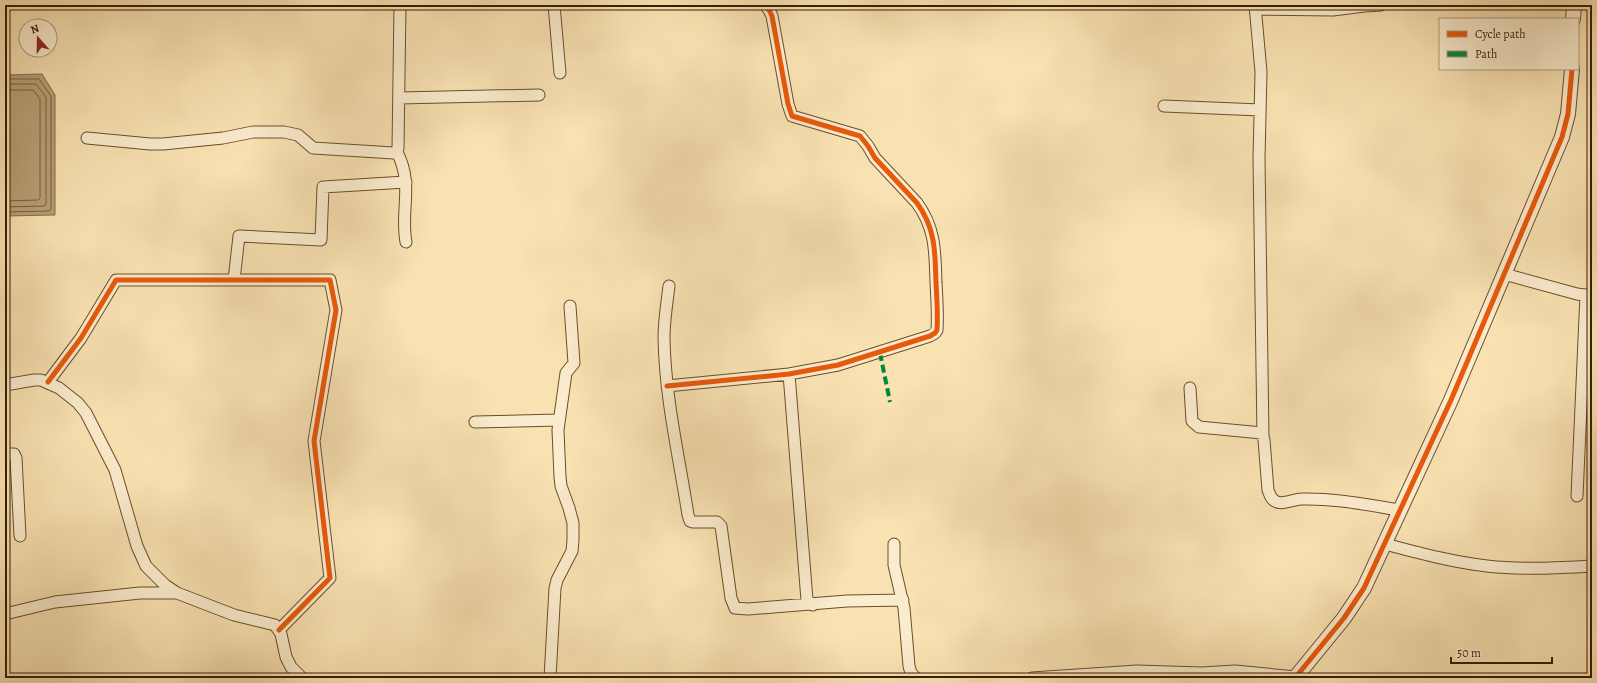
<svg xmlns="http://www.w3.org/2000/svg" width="1597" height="683" font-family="Alegreya,serif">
<rect width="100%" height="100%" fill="#f9e2b2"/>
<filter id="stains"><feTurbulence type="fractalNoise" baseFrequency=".005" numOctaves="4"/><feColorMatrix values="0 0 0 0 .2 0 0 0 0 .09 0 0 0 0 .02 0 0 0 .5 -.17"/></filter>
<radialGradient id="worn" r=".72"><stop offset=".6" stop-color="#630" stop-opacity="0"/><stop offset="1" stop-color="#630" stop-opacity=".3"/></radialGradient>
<path fill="#b89f76" stroke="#856b48" d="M 42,74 L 55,95 L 55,215 L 5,216 L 5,75 Z"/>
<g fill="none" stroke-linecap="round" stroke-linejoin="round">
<path stroke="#785e3c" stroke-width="1" d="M 5,79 L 39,79 L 51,96 L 51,209 L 49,211 L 5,212
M 5,84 L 36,84 L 46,97 L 46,204 L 44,206 L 5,207
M 5,90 L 33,90 L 40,99 L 40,198 L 38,200 L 5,201"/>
<defs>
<path id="minor" d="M 554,5 L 560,73
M 1255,5 L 1261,72 L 1259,158 L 1263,436
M 1256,9 L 1333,10 L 1364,6 L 1381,5
M 399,98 L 539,95
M 1164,106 L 1260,110
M 87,138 L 150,144 L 163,144 L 223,138 L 253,132 L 284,132 L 298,135 L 313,148 L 394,153 L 397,152 L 398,148 L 400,5
M 397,152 C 414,185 400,210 406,242
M 1504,274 L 1577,294 L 1592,296
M 234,280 L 239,236 L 321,240 L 323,187 L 406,182
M 669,286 C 667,303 664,320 664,338 C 665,398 679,456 688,515 L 690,521 L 693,522 L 717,522 L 721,526 L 731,598 L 735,608 L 748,609 L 847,601 L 903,600
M 789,374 L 807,600 L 813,605
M 48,382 L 81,338 L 116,280 L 330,280 L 336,310 L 314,441 L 330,578 L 279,630
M 5,385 L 34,380 L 41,380 L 59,388 L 78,403 L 86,413 L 115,470 L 137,546 L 146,566 L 165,585 L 177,593 L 234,615 L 275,625 L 281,634 L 286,657 L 291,667 L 302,678
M 667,386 L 789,374 L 838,365 L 930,336 L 935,333 L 937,330 C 938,315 937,299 936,283 C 935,253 936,229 917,203 L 875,158 L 868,146 L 860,136 L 792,116 L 788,104 L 772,16 L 769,10 L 765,5
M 1190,388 L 1192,421 L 1199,427 L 1262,433 L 1264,440 L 1268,490 C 1270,495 1271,500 1277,502 C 1284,505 1294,499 1301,499 C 1334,498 1368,505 1400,510
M 475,422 L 559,420
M 5,454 L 14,454 L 16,458 L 20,536
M 1577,496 L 1586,295
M 894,544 L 894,565 L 904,608 L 909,666 L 911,673 L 916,678
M 1385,544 C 1419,553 1452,562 1487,566 C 1522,570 1558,568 1592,566
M 5,614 L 55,602 L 140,593 L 177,593
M 550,678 L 555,588 L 557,580 L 572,551 L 573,540 L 573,523 L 569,508 L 561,486 L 560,477 L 558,430 L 566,373 L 574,363 L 570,306
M 1032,678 L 1137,671 L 1202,673 L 1235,671 L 1296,677"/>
<path id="tertiary" d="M 1573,19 L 1574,5
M 1295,678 L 1344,618 L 1364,588 L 1451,400 L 1562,137 L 1568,114 L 1572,69"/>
</defs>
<use href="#minor" stroke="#694e2e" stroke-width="13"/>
<use href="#tertiary" stroke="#694e2e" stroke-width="16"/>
<use href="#minor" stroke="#fbeccd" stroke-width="11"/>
<use href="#tertiary" stroke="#fbeccd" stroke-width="14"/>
<path stroke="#00873e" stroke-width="4" stroke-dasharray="8 4" stroke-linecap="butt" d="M 880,353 L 890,402"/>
<defs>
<path id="cycleway" d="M 48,382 L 81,338 L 116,280 L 330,280 L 336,310 L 314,441 L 330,578 L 279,630
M 667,386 L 789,374 L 838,365 L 930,336 L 935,333 L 937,330 C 938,315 937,299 936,283 C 935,253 936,229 917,203 L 875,158 L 868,146 L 860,136 L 792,116 L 788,104 L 772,16 L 769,10 L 765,5
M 1295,678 L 1344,618 L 1364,588 L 1451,400 L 1562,137 L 1568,114 L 1572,69"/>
</defs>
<use href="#cycleway" stroke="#fbeccd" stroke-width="8"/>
<use href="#cycleway" stroke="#e8590c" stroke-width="5"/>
</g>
<rect width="1597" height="683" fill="none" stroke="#f9e2b2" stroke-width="20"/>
<rect x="6" y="6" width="1585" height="671" fill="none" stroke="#391c02" stroke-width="2"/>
<rect x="10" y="10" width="1577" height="663" fill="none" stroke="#391c02"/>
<rect x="1439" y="18" width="140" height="52" fill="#fbeccd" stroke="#ad997c"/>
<rect x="1447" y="31" width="20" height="6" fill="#e8590c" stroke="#ad997c"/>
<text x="1475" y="38" font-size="12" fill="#391c02">Cycle path</text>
<rect x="1447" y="51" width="20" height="6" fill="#00873e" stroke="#ad997c"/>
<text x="1475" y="58" font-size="12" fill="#391c02">Path</text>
<g transform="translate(38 38) rotate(340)"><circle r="19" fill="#fbeccd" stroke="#ad997c"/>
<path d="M0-3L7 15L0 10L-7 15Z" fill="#8f2418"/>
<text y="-6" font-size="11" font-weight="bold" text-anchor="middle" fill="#391c02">N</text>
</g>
<path d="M1451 657v6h101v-6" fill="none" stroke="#391c02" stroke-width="2"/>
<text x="1457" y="657" font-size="12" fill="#391c02" stroke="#fbeccd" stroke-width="3" paint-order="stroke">50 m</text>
<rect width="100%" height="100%" filter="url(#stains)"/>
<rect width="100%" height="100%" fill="url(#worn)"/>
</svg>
